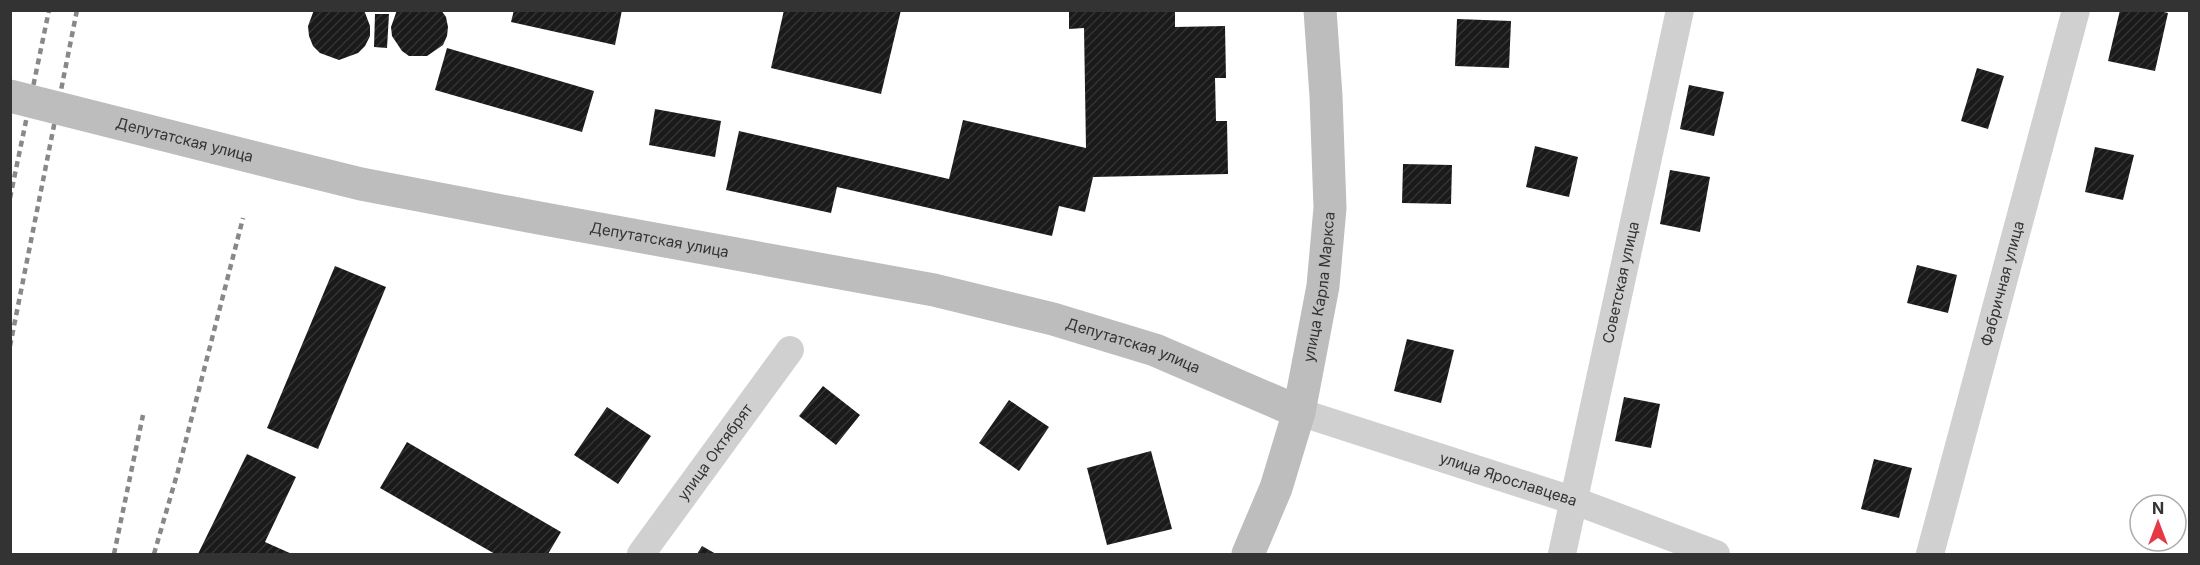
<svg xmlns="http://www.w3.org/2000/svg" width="2200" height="565" font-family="Inter,sans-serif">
<defs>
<pattern id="building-hatch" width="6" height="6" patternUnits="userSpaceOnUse" patternTransform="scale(1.5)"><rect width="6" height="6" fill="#1a1a1a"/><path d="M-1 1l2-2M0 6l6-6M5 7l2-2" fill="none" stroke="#333"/></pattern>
</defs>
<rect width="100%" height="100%" fill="#fff"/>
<path fill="url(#building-hatch)" d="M 314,10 L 364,10 L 370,26 L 370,36 L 365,46 L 358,53 L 339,60 L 320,53 L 313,46 L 309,36 L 308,26 Z
M 397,10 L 441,10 L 446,17 L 448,27 L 447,36 L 443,45 L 427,56 L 409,56 L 402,51 L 392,36 L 391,27 Z
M 514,10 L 622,10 L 615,45 L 511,22 Z
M 784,10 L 901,10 L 881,94 L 771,68 Z
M 1069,10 L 1175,10 L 1175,27 L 1225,26 L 1226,78 L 1215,78 L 1216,121 L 1227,121 L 1228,174 L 1093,177 L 1085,212 L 1059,206 L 1052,236 L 837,187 L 831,213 L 726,190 L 739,131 L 949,179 L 963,120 L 1086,148 L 1084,28 L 1069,29 Z
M 2120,10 L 2156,10 L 2168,13 L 2155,71 L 2108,61 Z
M 375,14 L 389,14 L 387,48 L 374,47 Z
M 1457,19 L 1511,21 L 1509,68 L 1455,66 Z
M 447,48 L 594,91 L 582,132 L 435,90 Z
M 1977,68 L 2004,76 L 1988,129 L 1961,121 Z
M 1689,85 L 1724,92 L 1714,136 L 1680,129 Z
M 655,109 L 721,121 L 715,157 L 649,145 Z
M 1535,146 L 1578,157 L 1569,197 L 1526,187 Z
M 2095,147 L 2134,155 L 2123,200 L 2085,192 Z
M 1403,164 L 1452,165 L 1451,204 L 1402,203 Z
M 1670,170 L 1710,177 L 1700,232 L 1660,224 Z
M 1917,265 L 1957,275 L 1948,313 L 1907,303 Z
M 335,266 L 386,287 L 318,449 L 267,428 Z
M 1407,339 L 1454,350 L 1441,403 L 1394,391 Z
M 823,386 L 860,415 L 836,445 L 799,416 Z
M 1624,397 L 1660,404 L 1651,448 L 1615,441 Z
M 1009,400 L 1049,427 L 1019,471 L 979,443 Z
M 607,407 L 651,436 L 618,484 L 574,455 Z
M 407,442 L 561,532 L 548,554 L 495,554 L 380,488 Z
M 1151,451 L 1172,529 L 1107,545 L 1087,468 Z
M 247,454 L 296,477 L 265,542 L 292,554 L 198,554 Z
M 1874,459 L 1912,468 L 1899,518 L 1861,509 Z
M 702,546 L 716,554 L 697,554 Z"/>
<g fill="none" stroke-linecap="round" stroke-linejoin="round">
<g stroke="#d0d0d0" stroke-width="28">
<path id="s1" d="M 1299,412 L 1575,501 L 1716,554"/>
<path id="s2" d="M 641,554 L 790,350"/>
<path id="s3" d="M 1562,554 L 1680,10"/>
<path id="s4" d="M 1930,554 L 2076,10"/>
</g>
<g stroke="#bdbdbd" stroke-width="33">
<path id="s5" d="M 280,164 L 361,184 L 539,218 L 934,290 L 1053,319 L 1155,350 L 1299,412"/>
<path id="s6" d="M 1248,554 L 1276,488 L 1299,412 L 1323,286 L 1330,208 L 1326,96 L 1320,10"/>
</g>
<path stroke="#888" stroke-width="4.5" stroke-dasharray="6 4.5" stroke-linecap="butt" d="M 10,198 L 49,10
M 10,346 L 77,10
M 114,554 L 143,415
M 154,554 L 178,471 L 243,218"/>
<path stroke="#bdbdbd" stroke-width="33" id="s7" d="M 10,96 L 280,164"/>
</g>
<g text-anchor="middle" stroke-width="6" stroke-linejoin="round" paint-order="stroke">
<g font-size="15" fill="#333" stroke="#fff">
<text dy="5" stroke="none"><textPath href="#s7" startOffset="180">Депутатская улица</textPath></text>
<text dy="5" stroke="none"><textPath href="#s5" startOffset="387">Депутатская улица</textPath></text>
<text dy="5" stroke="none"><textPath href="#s4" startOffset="280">Фабричная улица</textPath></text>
<text dy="5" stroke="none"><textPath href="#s3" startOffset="278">Советская улица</textPath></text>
<text dy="5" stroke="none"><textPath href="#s6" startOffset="278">улица Карла Маркса</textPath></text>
<text dy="5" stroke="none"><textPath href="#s5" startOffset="873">Депутатская улица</textPath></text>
<text dy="5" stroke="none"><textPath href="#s2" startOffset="126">улица Октябрят</textPath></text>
<text dy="5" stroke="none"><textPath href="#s1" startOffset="220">улица Ярославцева</textPath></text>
</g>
</g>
<rect width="2200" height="565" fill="none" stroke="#333333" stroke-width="24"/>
<g transform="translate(2158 523)"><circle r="28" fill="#ffffff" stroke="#adadad" stroke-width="1.5"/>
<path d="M0-4.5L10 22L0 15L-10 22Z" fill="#e63946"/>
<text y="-9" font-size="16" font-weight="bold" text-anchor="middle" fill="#333333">N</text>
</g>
</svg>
